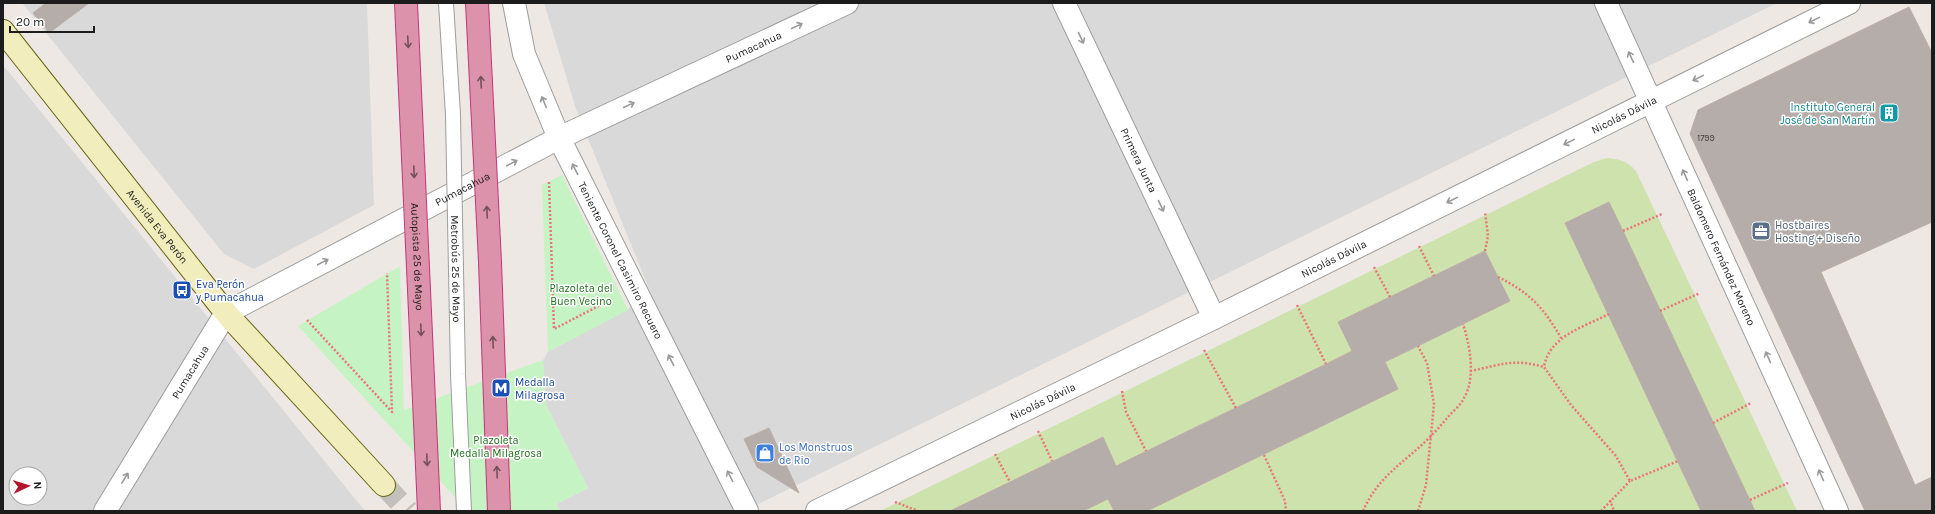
<svg xmlns="http://www.w3.org/2000/svg" width="1935" height="514" font-family="Karla,sans-serif">
<rect width="100%" height="100%" fill="#ede8e3"/>
<path fill="#dad9da" fill-rule="evenodd" d="M 22,3 L 367,3 L 374,205 L 254,269 L 224,254 Z
M 544,3 L 1777,3 L 744,511 L 560,511 L 556,504 L 588,488 L 546,405 L 543,360 L 548,352 L 652,296 L 576,109 Z
M 3,65 L 365,511 L 3,511 ZM 16,474 L 40,474 L 40,498 L 16,498 Z"/>
<path fill="#cee2ae" d="M 1607,158 C 1620,159 1627,161 1636,171 L 1797,511 L 1755,511 L 1609,202 L 1565,223 L 1701,511 L 1147,511 L 1398,389 L 1385,362 L 1510,301 L 1485,251 L 1338,322 L 1352,351 L 1116,466 L 1102,437 L 956,508 L 958,511 L 880,511 L 1594,162 Z
M 1108,499 L 1114,511 L 1083,511 Z"/>
<path fill="#c6f3c4" d="M 562,175 L 628,310 L 548,352 L 542,185 Z
M 400,266 L 404,410 L 543,360 L 546,405 L 588,488 L 556,504 L 560,511 L 468,511 L 298,326 Z"/>
<path fill="#b5ada9" stroke="#bdaea7" d="M 46,3 L 89,3 L 49,33 L 33,13 Z
M 1909,7 L 1932,53 L 1932,222 L 1821,272 L 1915,485 L 1932,477 L 1932,511 L 1865,511 L 1690,134 L 1698,110 Z
M 1609,202 L 1623,231 L 1755,511 L 1701,511 L 1565,223 Z
M 1485,251 L 1510,301 L 1385,362 L 1398,389 L 1147,511 L 1114,511 L 1108,499 L 1083,511 L 950,511 L 1103,437 L 1116,466 L 1326,364 L 1352,351 L 1338,322 Z
M 769,428 L 799,493 L 757,467 L 744,439 Z"/>
<g fill="none" stroke-linecap="round" stroke-linejoin="round">
<path stroke="#c3bfbb" stroke-width="22" stroke-dasharray="22 11" stroke-linecap="butt" d="M 384,485 L 408,511"/>
<defs>
<g id="minor">
<path id="s1" d="M 514,3 L 524,54 L 559,138 L 747,511"/>
<path id="s2" d="M 1064,3 L 1214,318"/>
<path id="s3" d="M 1606,3 L 1837,511"/>
<path id="s4" d="M 105,511 L 226,313 L 559,138 L 847,3"/>
<path id="s5" d="M 817,511 L 1214,318 L 1849,3"/>
</g>
<g id="secondary">
<path id="s6" d="M 3,31 L 226,313 L 384,485"/>
</g>
</defs>
<use href="#minor" stroke="#9d9d9d" stroke-width="24"/>
<use href="#secondary" stroke="#676410" stroke-width="24"/>
<path stroke="#ea767a" stroke-width="2.5" stroke-dasharray="2 2" stroke-linecap="butt" d="M 549,182 L 554,329 L 612,299
M 1623,231 L 1662,214
M 1419,246 L 1434,276
M 1485,251 L 1488,236 L 1485,212
M 1374,267 L 1390,297
M 1498,277 C 1529,292 1544,308 1561,338
M 1297,305 L 1326,364
M 1660,311 L 1700,293
M 1609,314 C 1584,327 1549,336 1544,367 L 1571,405 L 1616,456 L 1630,481 L 1678,461
M 307,320 L 392,412 L 387,273
M 1204,350 L 1236,408
M 1470,371 C 1501,365 1513,358 1544,367
M 1122,391 L 1126,412 L 1146,451
M 1713,423 L 1751,403
M 1038,431 L 1052,461
M 995,454 L 1010,482
M 1264,455 L 1285,501 L 1286,511
M 1610,500 L 1614,511
M 1750,500 L 1788,483
M 895,502 L 918,511
M 1363,511 C 1379,475 1403,464 1430,437 C 1436,431 1442,424 1448,417 C 1453,411 1461,405 1464,398 C 1476,378 1470,345 1463,324
M 1418,511 L 1426,485 L 1434,404 L 1427,363 L 1418,346
M 1601,511 L 1630,481"/>
<use href="#minor" stroke="#fff" stroke-width="22"/>
<use href="#secondary" stroke="#f2edbc" stroke-width="22"/>
<defs>
<g id="service-bridge">
<path id="s7" d="M 446,3 L 453,115 L 458,374 L 464,511"/>
</g>
<g id="motorway-bridge">
<path id="s8" d="M 406,3 L 429,511"/>
<path d="M 477,3 L 490,262 L 499,511"/>
</g>
</defs>
<use href="#service-bridge" stroke="#9d9d9d" stroke-width="16" stroke-linecap="butt"/>
<use href="#motorway-bridge" stroke="#c5367a" stroke-width="24" stroke-linecap="butt"/>
<use href="#service-bridge" stroke="#fff" stroke-width="14"/>
<use href="#motorway-bridge" stroke="#dc92aa" stroke-width="22"/>
</g>
<defs><path id="oneway-shaft" d="M-6 0H5M1.5-3L5.5 0L1.5 3" fill="none" stroke-width="1.6" stroke-linecap="round" stroke-linejoin="round"/></defs>
<g stroke="#999">
<use href="#oneway-shaft" transform="translate(1814 20) rotate(154)"/>
<use href="#oneway-shaft" transform="translate(797 26) rotate(-25)"/>
<use href="#oneway-shaft" transform="translate(1081 38) rotate(65)"/>
<use href="#oneway-shaft" transform="translate(1631 57) rotate(-115)"/>
<use href="#oneway-shaft" transform="translate(1698 78) rotate(154)"/>
<use href="#oneway-shaft" transform="translate(544 102) rotate(-113)"/>
<use href="#oneway-shaft" transform="translate(629 105) rotate(-25)"/>
<use href="#oneway-shaft" transform="translate(1569 142) rotate(154)"/>
<use href="#oneway-shaft" transform="translate(512 163) rotate(-28)"/>
<use href="#oneway-shaft" transform="translate(575 169) rotate(-117)"/>
<use href="#oneway-shaft" transform="translate(1685 175) rotate(-114)"/>
<use href="#oneway-shaft" transform="translate(1452 200) rotate(154)"/>
<use href="#oneway-shaft" transform="translate(1161 206) rotate(65)"/>
<use href="#oneway-shaft" transform="translate(323 262) rotate(-28)"/>
<use href="#oneway-shaft" transform="translate(1768 357) rotate(-114)"/>
<use href="#oneway-shaft" transform="translate(671 360) rotate(-117)"/>
<use href="#oneway-shaft" transform="translate(1821 475) rotate(-114)"/>
<use href="#oneway-shaft" transform="translate(730 476) rotate(-117)"/>
<use href="#oneway-shaft" transform="translate(125 478) rotate(-58)"/>
</g>
<g stroke="#72515c">
<use href="#oneway-shaft" transform="translate(408 42) rotate(87)"/>
<use href="#oneway-shaft" transform="translate(481 82) rotate(-93)"/>
<use href="#oneway-shaft" transform="translate(414 172) rotate(88)"/>
<use href="#oneway-shaft" transform="translate(487 212) rotate(-93)"/>
<use href="#oneway-shaft" transform="translate(421 330) rotate(88)"/>
<use href="#oneway-shaft" transform="translate(493 342) rotate(-92)"/>
<use href="#oneway-shaft" transform="translate(427 460) rotate(88)"/>
<use href="#oneway-shaft" transform="translate(497 472) rotate(-92)"/>
</g>
<defs>
<symbol id="building-square" viewBox="-11 -11 22 22"><rect x="-9" y="-9" width="18" height="18" rx="4" fill="#0f9aa8" stroke="#fff"/><path d="M-4-6H4V6H1V3H-1V6H-4ZM-2.5-4.3h1.7v1.8h-1.7ZM.8-4.3h1.7v1.8H.8ZM-2.5-1h1.7V.8h-1.7ZM.8-1h1.7V.8H.8Z" fill="#fff"/></symbol>
<symbol id="office-square" viewBox="-11 -11 22 22"><rect x="-9" y="-9" width="18" height="18" rx="4" fill="#5c6f8a" stroke="#fff"/><path d="M-6-3h4V-5.5h4V-3h4V5H-6ZM-1-4.5V-3h2v-1.5ZM-6 0V1H6V0Z" fill="#fff"/></symbol>
<symbol id="bus-square" viewBox="-11 -11 22 22"><rect x="-9" y="-9" width="18" height="18" rx="4" fill="#1a4fb4" stroke="#fff"/><path d="M-5-6H5V4H4V6H2V4H-2V6H-4V4H-5ZM-3.5-4V0h7V-4ZM-3.5 1.2v1.5H-2V1.2ZM2 1.2v1.5H3.5V1.2Z" fill="#fff"/></symbol>
<symbol id="metro-square" viewBox="-11 -11 22 22"><rect x="-9" y="-9" width="18" height="18" rx="4" fill="#1a4fb4" stroke="#fff"/><path d="M-5.5 5V-5H-3L0 0L3-5H5.5V5H3V-.5L0 4L-3-.5V5Z" fill="#fff"/></symbol>
<symbol id="shop-square" viewBox="-11 -11 22 22"><rect x="-9" y="-9" width="18" height="18" rx="4" fill="#3f7fe0" stroke="#fff"/><path d="M-5-2.5h2.3a2.7 3.5 0 0 1 5.4 0H5L5.5 6h-11ZM-1.5-2.5h3a1.5 2.3 0 0 0-3 0Z" fill="#fff"/></symbol>
</defs>
<g fill-rule="evenodd">
<use href="#building-square" x="1878" y="102" width="22" height="22"/>
<use href="#office-square" x="1750" y="220" width="22" height="22"/>
<use href="#bus-square" x="171" y="279" width="22" height="22"/>
<use href="#metro-square" x="490" y="377" width="22" height="22"/>
<use href="#shop-square" x="754" y="442" width="22" height="22"/>
</g>
<g text-anchor="middle" stroke-width="3" stroke-linejoin="round" paint-order="stroke">
<g font-size="9" fill="#42403f">
<text x="1706" y="141">1799</text>
</g>
<g font-size="11" fill="#1c1c1c" stroke="#fff">
<text dy="4" stroke="none"><textPath href="#s4" startOffset="823">Pumacahua</textPath></text>
<text dy="4" stroke="none"><textPath href="#s5" startOffset="899">Nicolás Dávila</textPath></text>
<text dy="4" stroke="none"><textPath href="#s2" startOffset="174">Primera Junta</textPath></text>
<text dy="4" stroke="none"><textPath href="#s4" startOffset="499">Pumacahua</textPath></text>
<text dy="4" stroke="none"><textPath href="#s6" startOffset="249">Avenida Eva Perón</textPath></text>
<text dy="4" stroke="none"><textPath href="#s8" startOffset="254">Autopista 25 de Mayo</textPath></text>
<text dy="4" stroke="none"><textPath href="#s3" startOffset="279">Baldomero Fernández Moreno</textPath></text>
<text dy="4" stroke="none"><textPath href="#s5" startOffset="575">Nicolás Dávila</textPath></text>
<text dy="4" stroke="none"><textPath href="#s1" startOffset="280">Teniente Coronel Casimiro Recuero</textPath></text>
<text dy="4" stroke="none"><textPath href="#s7" startOffset="266">Metrobús 25 de Mayo</textPath></text>
<text dy="4" stroke="none"><textPath href="#s4" startOffset="163">Pumacahua</textPath></text>
<text dy="4" stroke="none"><textPath href="#s5" startOffset="251">Nicolás Dávila</textPath></text>
</g>
<g font-size="11" fill="#0d838f" stroke="#fff" text-anchor="end">
<text x="1875" y="111">Instituto General<tspan x="1875" dy="13">José de San Martín</tspan></text>
</g>
<g font-size="11" fill="#4e5e75" stroke="#fff" text-anchor="start">
<text x="1775" y="229">Hostbaires<tspan x="1775" dy="13">Hosting + Diseño</tspan></text>
</g>
<g font-size="11" fill="#164399" stroke="#fff" text-anchor="start">
<text x="196" y="288">Eva Perón<tspan x="196" dy="13">y Pumacahua</tspan></text>
<text x="515" y="386">Medalla<tspan x="515" dy="13">Milagrosa</tspan></text>
</g>
<g font-size="11" fill="#1b6e17" stroke="#fff">
<text x="581" y="292">Plazoleta del<tspan x="581" dy="13">Buen Vecino</tspan></text>
<text x="496" y="444">Plazoleta<tspan x="496" dy="13">Medalla Milagrosa</tspan></text>
</g>
<g font-size="11" fill="#366cbe" stroke="#fff" text-anchor="start">
<text x="779" y="451">Los Monstruos<tspan x="779" dy="13">de Rio</tspan></text>
</g>
</g>
<rect width="1935" height="514" fill="none" stroke="#1c1c1c" stroke-width="8"/>
<g transform="translate(28 486) rotate(86)"><circle r="19" fill="#ffffff" stroke="#a4a4a4"/>
<path d="M0-3L7 15L0 10L-7 15Z" fill="#b4152b"/>
<text y="-6" font-size="11" font-weight="bold" text-anchor="middle" fill="#1c1c1c">N</text>
</g>
<path d="M10 26v6h84v-6" fill="none" stroke="#1c1c1c" stroke-width="2"/>
<text x="16" y="26" font-size="12" fill="#1c1c1c" stroke="#ffffff" stroke-width="3" paint-order="stroke">20 m</text>
</svg>
